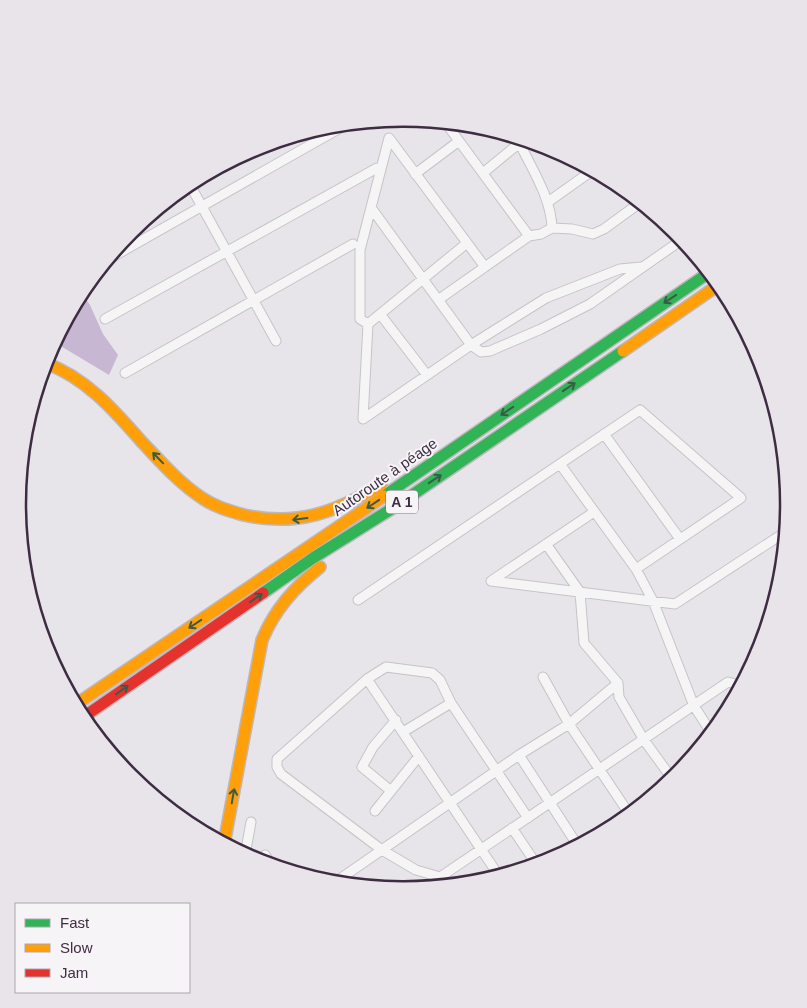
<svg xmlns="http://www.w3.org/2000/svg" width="807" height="1008" font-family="Helvetica,sans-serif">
<rect width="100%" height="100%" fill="#e8e5ea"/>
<path fill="#c8b7d2" d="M 81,292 L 90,305 L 103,334 L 118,355 L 109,375 L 54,342 Z"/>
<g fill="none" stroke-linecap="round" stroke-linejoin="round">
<defs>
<path id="street" d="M 445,122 L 529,236
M 389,138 L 485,267
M 520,144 C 533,171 551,198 552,228
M 483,173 L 517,145 L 532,142
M 415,174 L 459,141
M 189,183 L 276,341
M 548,202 L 593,170
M 372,209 L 471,345 L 481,352 L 490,351 L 541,329 L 590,304 L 683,239
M 107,260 L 349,123
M 438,300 L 529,236 L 541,234 L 552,228 L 572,229 L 593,234 L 604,229 L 641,202
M 380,314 L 427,375
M 105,319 L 377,168
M 368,324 L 360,319 L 360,250 L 389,138
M 125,373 L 353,244
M 363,419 L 471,345 L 546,298 L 620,269 L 641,267
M 363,419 L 368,324 L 467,243
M 604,434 L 680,539
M 560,464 L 636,569 L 653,601 L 694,706 L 712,734
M 546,544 L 580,592 L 584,643 L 618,683 L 619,697 L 644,740 L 673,780
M 491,581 L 675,604 L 787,531
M 491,581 L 594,512
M 358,600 L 640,410 L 741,498 L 636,569
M 543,677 L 569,724 L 630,815
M 367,679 L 277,759 L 277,767 L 281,774 L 382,850 L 416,870 L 440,877
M 403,732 L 451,703
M 519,755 L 578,846
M 391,791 L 362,767 L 373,747 L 396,720
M 375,811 L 419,756
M 512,828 L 537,865
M 245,855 L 251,822
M 265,855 L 272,866
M 499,876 L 367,679 L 386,667 L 432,673 L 440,680 L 451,703 L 528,818
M 334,883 L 519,755 L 569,724 L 618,683
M 424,888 L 728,682 L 742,686"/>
<path id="fast" d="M 384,496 L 710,272
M 263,593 L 313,558 L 396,506 L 623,351"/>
<path id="slow" d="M 623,351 L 720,284
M 45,363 C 85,377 114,410 141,441 C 160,461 179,483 202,498 C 215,507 230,511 244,515 C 297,527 336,512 381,485
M 75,705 L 384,496
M 224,844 L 262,640 C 275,609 294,588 320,567"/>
<path id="jam" d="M 82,718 L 263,593"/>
</defs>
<use href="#street" stroke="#c6c3c8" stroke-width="11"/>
<use href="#fast" stroke="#bdb8be" stroke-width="14"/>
<use href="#slow" stroke="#bdb8be" stroke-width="14"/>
<use href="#jam" stroke="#bdb8be" stroke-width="14"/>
<use href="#street" stroke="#f6f5f6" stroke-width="9"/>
<use href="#fast" stroke="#30b455" stroke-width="11"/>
<use href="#slow" stroke="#ff9f0a" stroke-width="11"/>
<use href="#jam" stroke="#e5322d" stroke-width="11"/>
</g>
<defs><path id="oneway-shaft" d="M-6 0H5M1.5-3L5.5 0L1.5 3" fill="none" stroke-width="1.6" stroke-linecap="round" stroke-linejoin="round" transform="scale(1.25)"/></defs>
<g stroke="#395c49">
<use href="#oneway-shaft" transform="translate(670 299) rotate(146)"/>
<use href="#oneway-shaft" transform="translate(569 387) rotate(-34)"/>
<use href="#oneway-shaft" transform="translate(507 411) rotate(146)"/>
<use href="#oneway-shaft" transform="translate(158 458) rotate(-134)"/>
<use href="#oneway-shaft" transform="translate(435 479) rotate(-34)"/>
<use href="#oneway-shaft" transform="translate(373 504) rotate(146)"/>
<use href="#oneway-shaft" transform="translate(300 519) rotate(173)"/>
<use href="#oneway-shaft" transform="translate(256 598) rotate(-35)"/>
<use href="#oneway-shaft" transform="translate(195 624) rotate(146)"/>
<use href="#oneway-shaft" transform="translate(122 690) rotate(-35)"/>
<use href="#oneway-shaft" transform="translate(233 796) rotate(-80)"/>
</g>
<g text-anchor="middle" stroke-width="4" stroke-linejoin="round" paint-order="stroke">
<rect fill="#f7f4f8" stroke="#766979" stroke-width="1" x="386" y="490.5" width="32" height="23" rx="4"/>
<g font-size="14" font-weight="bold" fill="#3e2d42">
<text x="402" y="507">A 1</text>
</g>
<g font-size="15" fill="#3e2d42" stroke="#f7f4f8">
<text transform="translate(385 477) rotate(-35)" y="5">Autoroute à péage</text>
</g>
</g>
<path d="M0 0H807V1008H0ZM26 504a377 377 0 1 1 754 0a377 377 0 1 1-754 0Z" fill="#e8e4e9" fill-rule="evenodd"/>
<path fill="none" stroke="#3e2d42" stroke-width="2.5" d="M26 504a377 377 0 1 1 754 0a377 377 0 1 1-754 0Z"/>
<rect x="15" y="903" width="175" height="90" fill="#f7f4f8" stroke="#ada4af"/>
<rect x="25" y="919" width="25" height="8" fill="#30b455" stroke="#ada4af"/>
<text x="60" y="928" font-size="15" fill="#3e2d42">Fast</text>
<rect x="25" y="944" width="25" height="8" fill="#ff9f0a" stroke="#ada4af"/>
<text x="60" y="953" font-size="15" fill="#3e2d42">Slow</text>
<rect x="25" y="969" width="25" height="8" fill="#e5322d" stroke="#ada4af"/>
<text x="60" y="978" font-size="15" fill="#3e2d42">Jam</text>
</svg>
